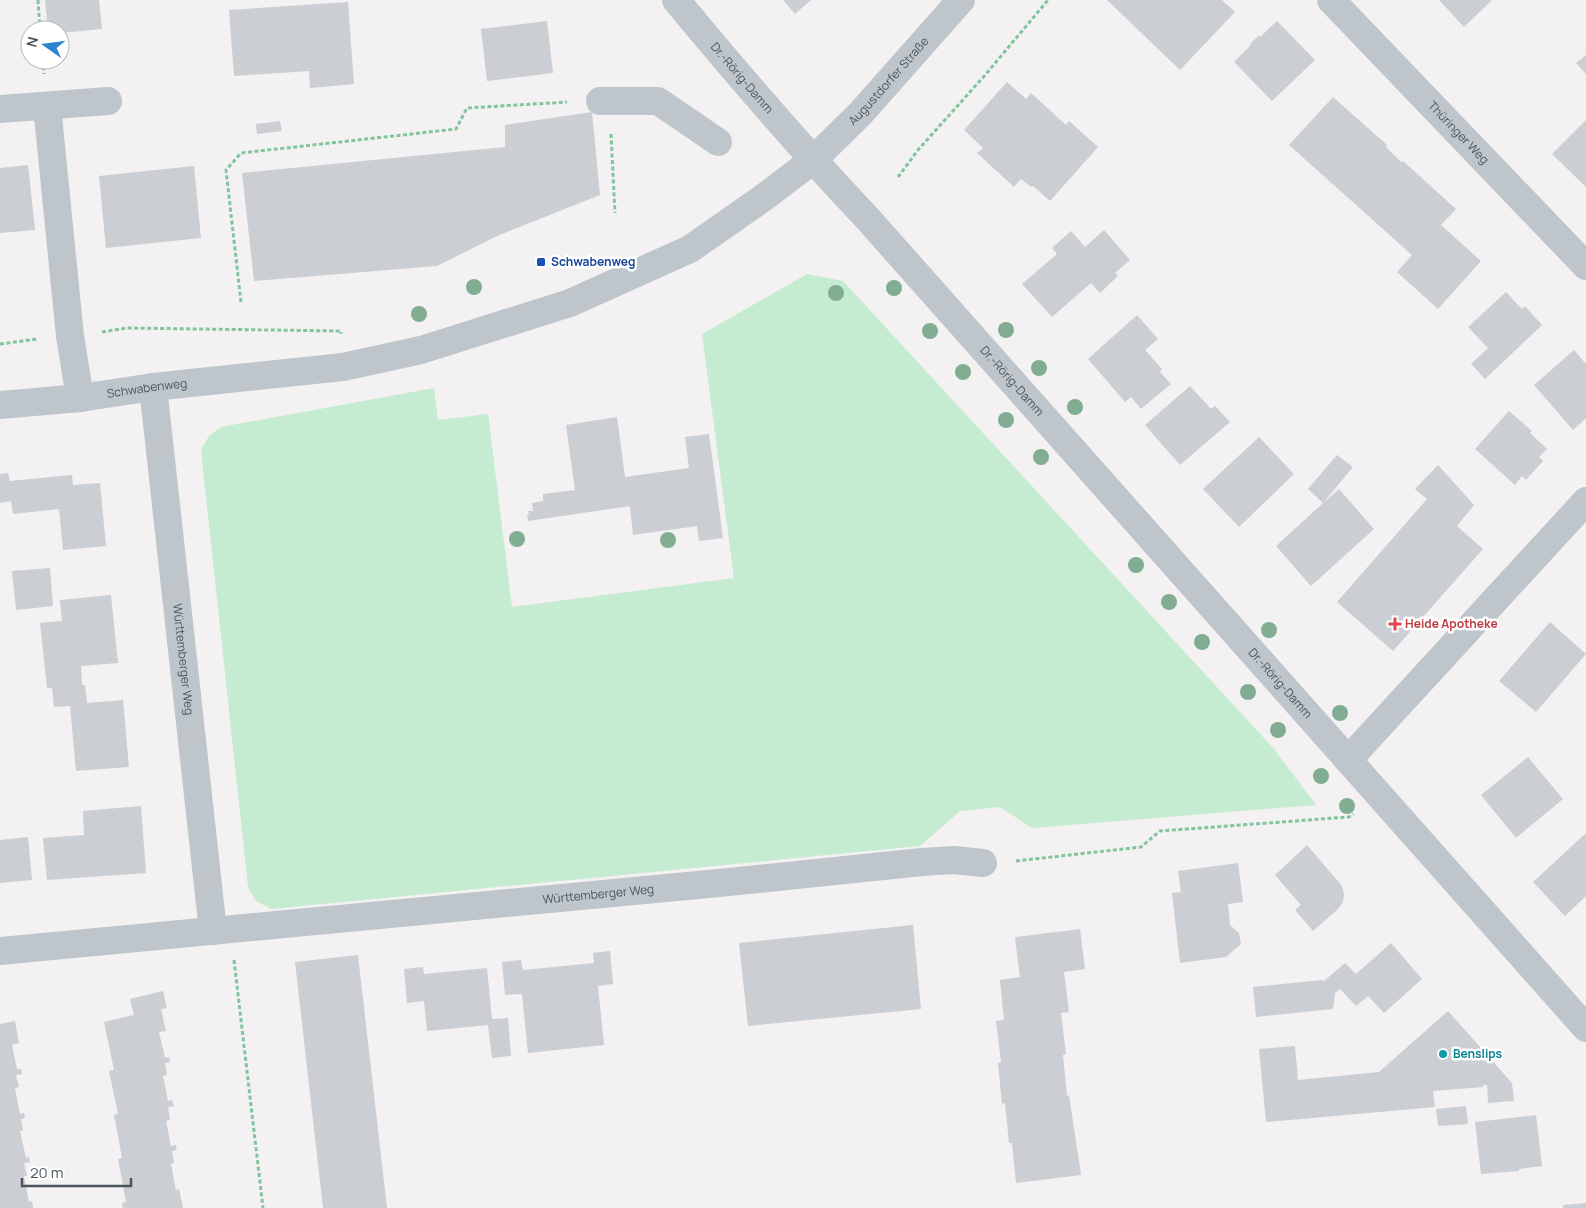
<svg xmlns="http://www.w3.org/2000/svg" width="1586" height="1208" font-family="Manrope,sans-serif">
<rect width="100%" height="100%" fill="#f3f1f1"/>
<path fill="#c5ebd0" d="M 807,274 L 843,281 L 1274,749 L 1316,805 L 1032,828 L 1000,807 L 960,811 L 920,846 L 271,909 L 256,901 L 248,887 L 201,450 L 209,436 L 221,427 L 434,388 L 438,420 L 488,414 L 512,607 L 734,578 L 702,334 Z"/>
<path fill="#cbced3" d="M 45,0 L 99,0 L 102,29 L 60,33 L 60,30 L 48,30 Z
M 783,0 L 811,0 L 795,14 Z
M 1107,0 L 1222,0 L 1235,12 L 1180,70 Z
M 1439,0 L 1492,0 L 1464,27 Z
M 348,2 L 354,84 L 310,88 L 309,71 L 234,76 L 229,10 Z
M 547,21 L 553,73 L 487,81 L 481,29 Z
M 1277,21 L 1315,60 L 1272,101 L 1234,62 L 1251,45 L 1250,44 L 1259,35 L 1260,37 Z
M 1586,55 L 1586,74 L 1576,63 Z
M 1007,82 L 1026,99 L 1031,93 L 1066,125 L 1069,121 L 1098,147 L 1050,201 L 1033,186 L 1031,187 L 1021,179 L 1014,187 L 977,153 L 983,148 L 964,130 Z
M 1333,97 L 1387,145 L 1386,147 L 1401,162 L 1403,161 L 1456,209 L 1441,225 L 1481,261 L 1438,309 L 1397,272 L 1412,255 L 1289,145 Z
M 592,112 L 600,195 L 497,236 L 437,266 L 254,281 L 242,173 L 505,147 L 505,125 Z
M 1586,120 L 1586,187 L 1552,154 Z
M 280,121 L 282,131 L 257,134 L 256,124 Z
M 28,165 L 35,230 L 0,233 L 0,168 Z
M 194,166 L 201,238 L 106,248 L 99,176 Z
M 1104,230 L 1130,260 L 1115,273 L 1118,276 L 1100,293 L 1091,283 L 1052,317 L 1022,284 L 1057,254 L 1052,248 L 1071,231 L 1085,247 Z
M 1506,292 L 1522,309 L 1525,306 L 1542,325 L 1485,379 L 1471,364 L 1488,348 L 1468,327 Z
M 1137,315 L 1158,339 L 1145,350 L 1162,369 L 1160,372 L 1171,384 L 1141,409 L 1131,397 L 1125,402 L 1088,359 Z
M 1574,350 L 1586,364 L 1586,418 L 1573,430 L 1534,385 Z
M 1190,386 L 1211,409 L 1215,406 L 1230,422 L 1180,465 L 1145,425 Z
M 1509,411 L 1532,431 L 1530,433 L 1547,449 L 1539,457 L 1543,461 L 1526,480 L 1522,476 L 1515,485 L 1475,449 Z
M 617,417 L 625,477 L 689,468 L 685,437 L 709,434 L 723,538 L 699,541 L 697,526 L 633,535 L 630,506 L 528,521 L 527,515 L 529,515 L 528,511 L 533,511 L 532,503 L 543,501 L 543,494 L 575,490 L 566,425 Z
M 1259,437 L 1294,474 L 1239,527 L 1203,489 Z
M 1337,455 L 1353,467 L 1323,503 L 1339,489 L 1374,529 L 1311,586 L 1276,546 L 1323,503 L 1308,489 Z
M 1438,465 L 1474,505 L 1457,526 L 1483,549 L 1393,651 L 1337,602 L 1427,499 L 1415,489 Z
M 8,473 L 10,481 L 72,475 L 73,485 L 100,483 L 106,546 L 63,550 L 59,509 L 13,514 L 11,501 L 0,503 L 0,474 Z
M 50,568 L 53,606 L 16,610 L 12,571 Z
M 111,595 L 118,663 L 81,666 L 82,685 L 85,685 L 87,703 L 123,700 L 129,767 L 76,771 L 70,706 L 54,707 L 52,688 L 47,688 L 40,623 L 62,621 L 60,600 Z
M 1550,622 L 1586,654 L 1536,712 L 1499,681 Z
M 1528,757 L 1563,799 L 1516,838 L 1481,795 Z
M 141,806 L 146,873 L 47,880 L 43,838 L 84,835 L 83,811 Z
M 1586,833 L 1586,896 L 1565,916 L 1533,882 Z
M 28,837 L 32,880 L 0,883 L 0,840 Z
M 1307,845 L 1342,886 L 1344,894 L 1343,902 L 1338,909 L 1313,931 L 1295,910 L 1301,905 L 1275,875 Z
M 1238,863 L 1243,902 L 1228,904 L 1230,925 L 1239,933 L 1241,944 L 1226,957 L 1180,963 L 1172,893 L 1181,892 L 1178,871 Z
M 913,925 L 921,1009 L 748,1026 L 739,943 Z
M 1080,929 L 1085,969 L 1064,972 L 1069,1012 L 1061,1013 L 1066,1054 L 1063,1055 L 1067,1096 L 1069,1095 L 1081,1175 L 1016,1183 L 1012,1143 L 1009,1143 L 1005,1103 L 1002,1104 L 998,1063 L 1001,1062 L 996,1021 L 1004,1020 L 1000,980 L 1020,977 L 1015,937 Z
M 1391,943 L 1422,979 L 1384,1013 L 1368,996 L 1356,1006 L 1340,989 L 1335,993 L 1333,1009 L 1256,1017 L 1253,987 L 1322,980 L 1324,981 L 1345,963 L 1356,974 Z
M 610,951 L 613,984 L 598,986 L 604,1045 L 528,1053 L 522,994 L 505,995 L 502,962 L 521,960 L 523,970 L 594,963 L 593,953 Z
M 358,955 L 387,1208 L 323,1208 L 295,962 Z
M 423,967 L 424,974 L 487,968 L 492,1019 L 508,1018 L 511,1056 L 492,1058 L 488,1025 L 427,1031 L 424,1001 L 407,1003 L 404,969 Z
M 163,991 L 167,1008 L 161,1009 L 166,1031 L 159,1032 L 165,1058 L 169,1057 L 170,1062 L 165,1063 L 167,1075 L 163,1076 L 168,1101 L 172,1100 L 174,1106 L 168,1107 L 170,1120 L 166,1121 L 171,1146 L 176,1145 L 176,1147 L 177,1150 L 172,1151 L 174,1163 L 171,1164 L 176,1190 L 179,1189 L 183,1208 L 123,1208 L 122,1203 L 126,1202 L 118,1159 L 122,1158 L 114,1115 L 118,1114 L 109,1071 L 114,1070 L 104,1022 L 134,1015 L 130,999 Z
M 1448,1011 L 1512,1083 L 1514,1101 L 1488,1103 L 1487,1085 L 1483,1085 L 1483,1087 L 1433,1091 L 1435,1107 L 1266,1122 L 1259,1049 L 1295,1046 L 1298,1080 L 1379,1072 Z
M 15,1021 L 19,1043 L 12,1045 L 17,1069 L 21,1069 L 22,1074 L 16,1075 L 19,1087 L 15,1088 L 20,1114 L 24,1113 L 25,1118 L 21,1119 L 23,1131 L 20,1131 L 26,1158 L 29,1157 L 30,1162 L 24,1163 L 27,1176 L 24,1176 L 29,1202 L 32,1201 L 33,1208 L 0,1208 L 0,1024 Z
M 1466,1106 L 1468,1124 L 1438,1126 L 1436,1109 Z
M 1536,1115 L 1542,1166 L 1519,1169 L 1519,1171 L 1481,1174 L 1475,1122 Z
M 1586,1203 L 1586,1208 L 1563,1208 L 1563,1205 Z"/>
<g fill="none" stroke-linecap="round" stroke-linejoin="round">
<path stroke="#81c59d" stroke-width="3" stroke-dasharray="4 2.5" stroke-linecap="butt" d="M 38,0 L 40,30
M 43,60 L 44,74
M 611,134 L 615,213
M 898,177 L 918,150 L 986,74 L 1048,0
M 241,302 L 226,170 L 241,153 L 456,129 L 467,108 L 567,102
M 102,332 L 127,328 L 341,331 L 341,334
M 0,344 L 38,339
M 1016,861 L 1141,847 L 1160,831 L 1349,817 L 1353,814
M 234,960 L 263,1208"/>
<g stroke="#bec6cc" stroke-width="28">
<path id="s1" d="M 676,0 C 738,75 801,148 868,219 L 1586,1028"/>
<path id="s2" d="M 1331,0 L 1586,266"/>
<path d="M 600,101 L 658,101 L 718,142"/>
<path d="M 47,106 L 70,336 L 80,398"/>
<path d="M 0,109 L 108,101"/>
<path id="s3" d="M 153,387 L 213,931"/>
<path id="s4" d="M 0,405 L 80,398 L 153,387 L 343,367 L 421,350 L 570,303 L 690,249 L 763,198 L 813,160 L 860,114 L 961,0"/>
<path d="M 1348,760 L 1586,501"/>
<path id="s5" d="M 0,951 L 719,883 L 922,862 L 954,860 L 983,863"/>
</g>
</g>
<g fill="#81ad92">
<circle cx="474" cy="287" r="8"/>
<circle cx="894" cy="288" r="8"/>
<circle cx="836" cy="293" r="8"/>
<circle cx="419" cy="314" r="8"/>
<circle cx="1006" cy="330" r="8"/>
<circle cx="930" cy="331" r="8"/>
<circle cx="1039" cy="368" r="8"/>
<circle cx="963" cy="372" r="8"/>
<circle cx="1075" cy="407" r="8"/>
<circle cx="1006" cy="420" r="8"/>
<circle cx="1041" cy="457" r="8"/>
<circle cx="517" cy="539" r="8"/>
<circle cx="668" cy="540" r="8"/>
<circle cx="1136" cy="565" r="8"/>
<circle cx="1169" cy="602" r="8"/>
<circle cx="1269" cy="630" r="8"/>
<circle cx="1202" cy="642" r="8"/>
<circle cx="1248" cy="692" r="8"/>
<circle cx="1340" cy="713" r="8"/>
<circle cx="1278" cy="730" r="8"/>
<circle cx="1321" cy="776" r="8"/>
<circle cx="1347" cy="806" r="8"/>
</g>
<rect fill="#1a4fb4" stroke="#fff" stroke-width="2" x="536" y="257" width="10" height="10" rx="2.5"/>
<path fill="#e0444e" stroke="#fff" stroke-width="2" d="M1392.5 616.5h5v5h5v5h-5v5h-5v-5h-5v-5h5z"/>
<circle fill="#0f9aa8" stroke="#fff" stroke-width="2" cx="1443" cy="1054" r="5"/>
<g text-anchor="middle" stroke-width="5" stroke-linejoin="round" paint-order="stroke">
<g font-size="12" fill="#4b555c" stroke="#fff">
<text dy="4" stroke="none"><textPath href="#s1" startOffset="102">Dr.-Rörig-Damm</textPath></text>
<text dy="4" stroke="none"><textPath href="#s4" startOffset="974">Augustdorfer Straße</textPath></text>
<text dy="4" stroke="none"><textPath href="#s2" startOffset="184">Thüringer Weg</textPath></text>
<text dy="4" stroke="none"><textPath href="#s1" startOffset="508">Dr.-Rörig-Damm</textPath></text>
<text dy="4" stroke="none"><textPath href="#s4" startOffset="148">Schwabenweg</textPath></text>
<text dy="4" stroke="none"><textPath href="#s3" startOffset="274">Württemberger Weg</textPath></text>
<text dy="4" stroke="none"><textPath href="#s1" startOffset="912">Dr.-Rörig-Damm</textPath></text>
<text dy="4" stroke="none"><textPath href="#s5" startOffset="601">Württemberger Weg</textPath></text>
</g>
<g font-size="12" font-weight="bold" fill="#164399" stroke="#fff" text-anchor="start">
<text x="551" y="266">Schwabenweg</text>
</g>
<g font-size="12" font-weight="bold" fill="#be3a42" stroke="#fff" text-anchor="start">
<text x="1405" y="628">Heide Apotheke</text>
</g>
<g font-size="12" font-weight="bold" fill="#0d838f" stroke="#fff" text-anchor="start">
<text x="1453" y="1058">Benslips</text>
</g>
</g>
<g transform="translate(45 45) rotate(284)"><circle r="24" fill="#ffffff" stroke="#b7bbbe"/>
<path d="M0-4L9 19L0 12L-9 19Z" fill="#2e84cf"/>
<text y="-8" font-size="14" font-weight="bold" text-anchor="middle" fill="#4b555c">N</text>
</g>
<path d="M22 1178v8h109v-8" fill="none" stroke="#4b555c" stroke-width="2.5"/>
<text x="30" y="1178" font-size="15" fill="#4b555c" stroke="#ffffff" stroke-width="4" paint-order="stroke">20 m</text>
</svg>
